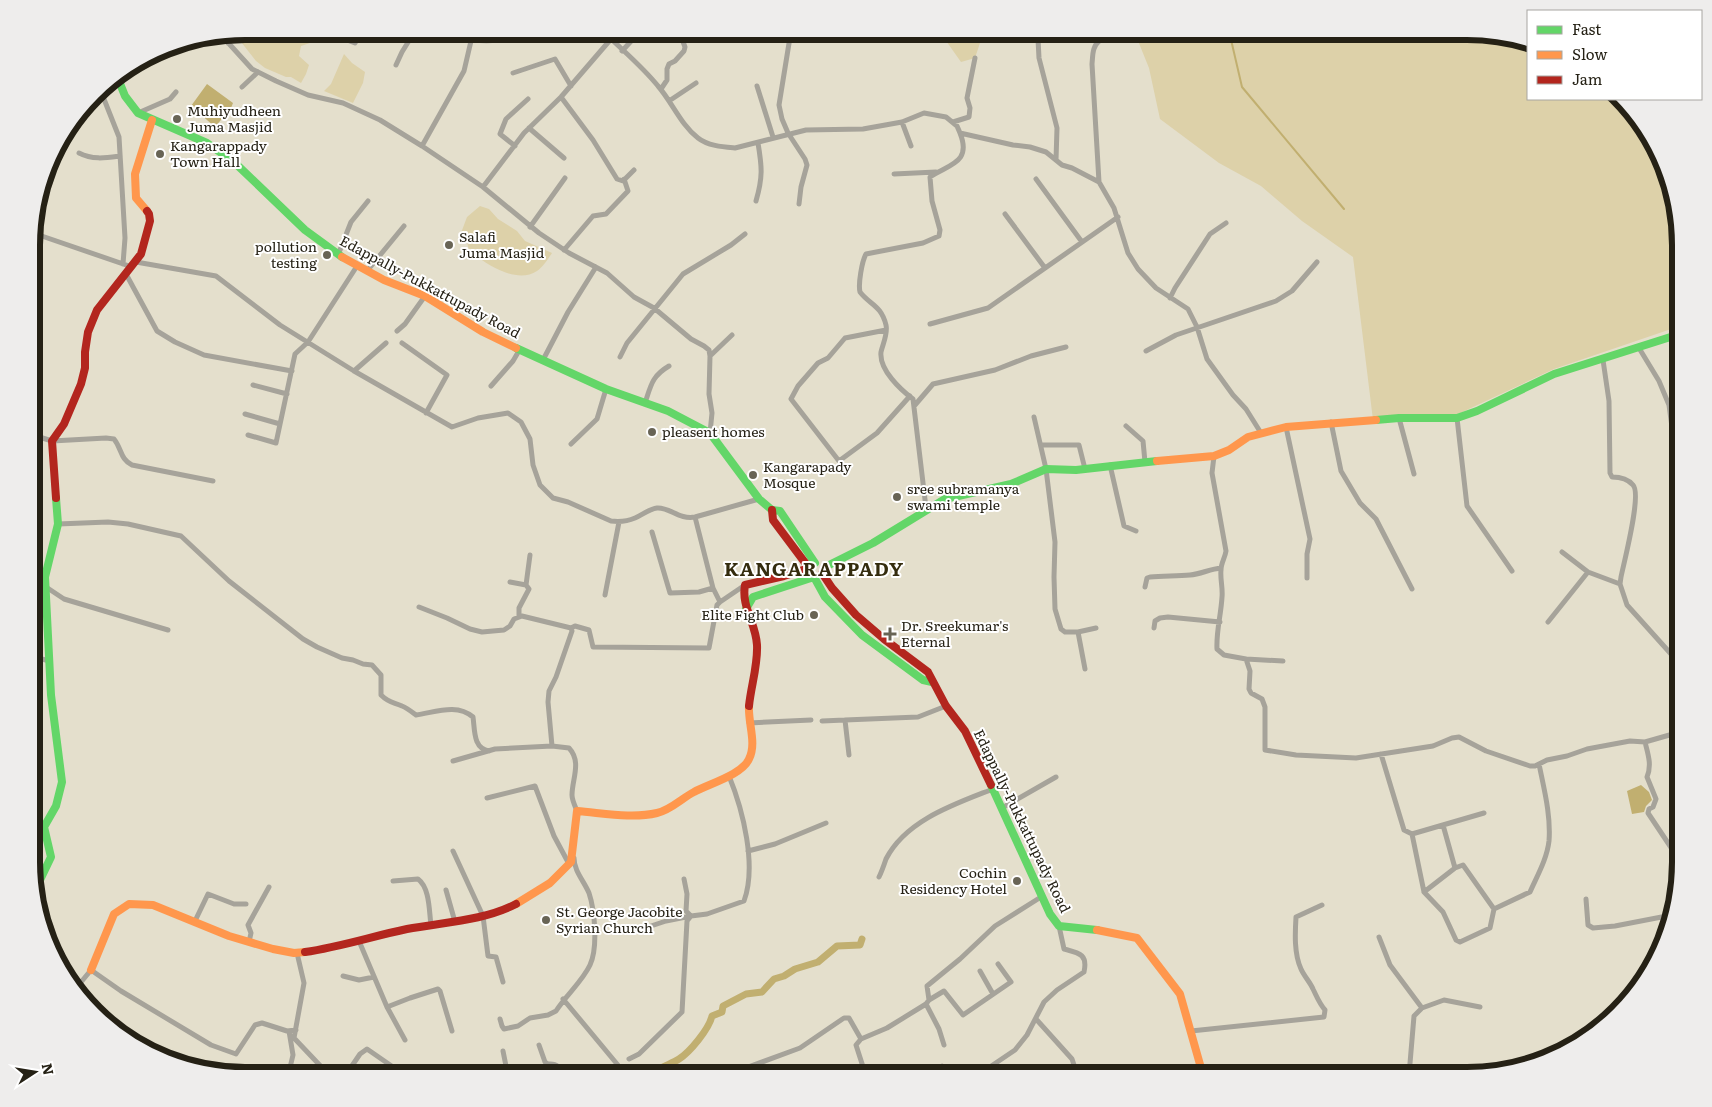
<svg xmlns="http://www.w3.org/2000/svg" width="1712" height="1107" font-family="Literata,serif">
<rect width="100%" height="100%" fill="#e4dfcc"/>
<path fill="#ddd1a9" d="M 245,31 L 316,31 L 310,43 L 301,46 L 299,56 L 309,65 L 306,74 L 301,83 L 291,77 L 286,77 L 265,68 L 256,61 L 234,33 Z
M 942,31 L 984,31 L 975,58 L 961,62 L 944,38 Z
M 1134,31 L 1467,31 L 1528,41 L 1528,99 L 1615,99 L 1652,139 L 1680,232 L 1680,326 L 1554,369 L 1456,415 L 1373,420 L 1353,257 L 1302,221 L 1261,186 L 1219,163 L 1160,119 L 1149,68 Z
M 344,54 L 352,63 L 365,72 L 363,83 L 353,103 L 324,91 L 331,84 Z
M 480,206 L 489,209 L 498,219 L 517,231 L 525,241 L 552,253 C 548,259 543,267 537,271 C 516,285 484,263 469,250 L 466,238 L 461,233 L 467,217 Z"/>
<path fill="#c1af70" d="M 207,84 L 233,103 L 231,108 L 215,127 L 191,106 Z
M 1641,785 L 1649,792 L 1652,800 L 1646,806 L 1644,812 L 1632,814 L 1627,791 Z"/>
<g fill="none" stroke-linecap="round" stroke-linejoin="round">
<path stroke="#c1af70" stroke-width="2" d="M 1229,31 L 1242,87 L 1344,209"/>
<path stroke="#c1af70" stroke-width="7" d="M 652,1076 C 657,1067 670,1065 679,1059 C 690,1052 709,1029 712,1016 L 722,1012 L 723,1006 L 746,994 L 762,992 L 774,979 L 784,976 L 795,969 L 818,962 L 837,946 L 860,945 L 862,939"/>
<path stroke="#a6a39a" stroke-width="5" d="M 430,31 C 461,40 484,44 516,38 C 524,36 532,35 538,31
M 603,31 C 621,49 642,66 658,86 C 672,102 681,125 698,138 C 708,146 724,147 735,148 L 806,130 L 863,129 L 902,122 L 924,113 L 946,117 L 957,126 L 960,133 L 1013,145 L 1030,147 L 1046,152 L 1062,165 L 1072,168 L 1099,182 L 1114,208 L 1128,253 L 1138,269 L 1156,288 L 1188,309 L 1197,327 L 1207,359 L 1233,395 L 1246,409 L 1261,433
M 779,31 L 780,35 L 791,34
M 791,31 L 779,105 L 782,119 L 788,133 L 805,159 L 807,165 L 801,187 L 799,204
M 1028,31 L 1038,39 L 1039,58 L 1057,128 L 1056,160
M 222,36 L 252,69 L 276,81 L 308,95 L 343,103 L 380,120 L 422,146 L 483,187 L 539,233 L 569,253 L 607,273 L 634,297 L 654,308 L 691,339 L 704,346 L 709,350 L 710,356
M 342,38 L 355,43 L 362,31
M 228,43 L 245,31
M 622,51 L 634,38 L 643,31
M 396,65 L 402,52 L 415,31
M 513,73 L 555,59 L 571,86
M 757,86 L 773,137
M 242,87 L 258,72
M 100,89 L 119,137 L 125,238 L 123,264
M 661,89 L 667,80 L 667,69 L 669,64 L 675,61 L 684,51 L 685,47 L 679,31
M 561,97 L 593,140 L 617,179 L 623,181 L 634,170
M 669,101 L 696,83
M 138,113 L 170,99 L 176,92
M 902,122 L 911,146
M 953,122 L 969,117 L 970,108 L 967,98 L 975,58
M 529,128 L 564,158
M 422,146 L 464,71 L 471,41
M 515,146 L 500,134 L 506,119 L 528,99
M 79,153 C 93,160 105,158 120,156
M 894,174 L 936,172
M 1036,179 L 1082,242
M 1099,182 L 1092,64 C 1093,54 1092,47 1100,40
M 483,187 L 524,133 L 561,97 L 611,39
M 756,201 C 763,177 762,167 758,143
M 1005,214 L 1045,268
M 530,227 L 565,178
M 33,233 L 132,267
M 564,250 L 593,216 L 606,214 L 628,191 L 624,179
M 338,255 L 351,222 L 368,201
M 136,262 L 216,276 L 280,325 L 354,371 L 452,427 L 478,418 L 508,413 L 521,422 L 530,439 L 533,465 L 540,485 L 553,498 L 568,502 L 611,521 C 619,522 628,521 635,518 C 642,515 649,509 657,508 C 670,507 679,520 695,517 L 759,499
M 367,271 L 404,226
M 126,274 L 157,331 L 175,342 L 204,355 L 292,371
M 1170,298 L 1175,288 L 1210,234 L 1226,223
M 930,324 L 988,308 L 1118,217
M 886,330 L 845,338 L 828,358 L 818,363 L 798,386 L 791,399 L 839,461 L 877,433 L 910,396
M 397,331 L 405,324 L 425,296
M 402,343 L 447,375 L 426,413
M 1639,348 L 1659,381 L 1669,405 L 1680,486
M 1146,351 L 1176,335 L 1276,301 L 1292,291 L 1317,262
M 620,357 L 627,343 L 683,274 L 731,245 L 745,234
M 543,360 L 568,312 L 596,267
M 1603,360 L 1609,401 L 1610,473 L 1612,477 C 1619,477 1628,479 1633,485 C 1642,494 1624,562 1621,577 L 1620,584 L 1627,605 L 1680,664
M 354,371 L 386,343
M 253,385 L 287,394
M 491,386 L 513,361 L 520,349
M 645,403 C 651,385 652,376 669,366
M 915,405 L 933,384 L 995,370 L 1031,356 L 1066,347
M 245,414 L 280,424
M 1034,417 L 1046,469 L 1055,542 L 1054,577 L 1055,609 L 1061,629 L 1065,632 L 1078,632 L 1096,628
M 1399,418 L 1414,474
M 1457,418 L 1467,506 L 1512,571
M 1331,422 L 1341,471 L 1360,503 L 1376,519 L 1412,589
M 1126,426 L 1143,441 L 1145,462
M 1286,427 L 1310,539 L 1307,554 L 1307,578
M 710,433 L 712,413 L 709,394 L 710,356 L 732,335
M 33,435 L 52,441 L 106,438 L 114,439 C 122,449 120,459 132,465 L 213,481
M 248,435 L 276,443 L 295,354 L 308,342 L 357,266
M 571,444 L 597,419 L 606,389
M 1041,445 L 1079,445 L 1085,469
M 1214,456 L 1212,473 L 1226,551 C 1225,558 1221,563 1221,570 C 1220,579 1223,588 1222,597 C 1221,615 1216,632 1217,649 L 1224,655 L 1246,659 L 1250,671 L 1249,689 L 1251,693 L 1262,699 L 1265,707 L 1265,750 L 1296,755 L 1356,758 L 1433,746 L 1452,738 L 1459,737 L 1486,751 L 1530,766 L 1535,766 L 1547,760 L 1567,756 L 1587,749 L 1630,741 L 1645,742 C 1648,754 1652,765 1647,777 L 1656,799 L 1653,807 L 1649,809 L 1648,813 L 1676,855 L 1680,876
M 1110,465 L 1124,526 L 1136,531
M 926,508 L 913,399 C 901,390 879,370 881,352 C 883,343 888,334 886,325 C 881,305 870,305 860,292 C 858,284 862,261 866,254 L 923,243 L 939,236 L 940,230 L 932,201 L 930,177 C 949,164 972,163 960,133
M 695,517 L 713,588 L 720,602
M 58,524 L 108,522 L 128,524 L 181,536 L 229,581 L 303,639 L 317,647 L 342,658 L 353,660 L 363,664 L 372,665 L 381,675 L 381,695 C 389,703 393,702 402,706 C 407,708 412,712 416,715 C 436,712 457,703 473,717 C 475,731 473,748 489,751
M 652,532 L 670,593 L 699,592 L 713,588
M 1562,552 L 1588,572 L 1620,584
M 510,582 L 526,585
M 46,587 L 64,599 L 168,630
M 1145,587 L 1147,578 L 1150,577 C 1163,576 1177,576 1190,575 C 1201,574 1210,569 1221,568
M 605,595 L 619,522
M 419,607 L 447,618 L 470,629 L 482,632 L 504,630 L 510,626 L 514,619 L 522,616 L 571,628 L 572,631 L 556,677 L 549,691 L 548,702 L 552,746
M 519,616 L 519,608 L 529,589 L 526,585 L 530,555
M 1548,622 L 1588,572
M 571,628 L 575,626 L 589,630 L 593,647 L 709,648 L 717,605 L 720,602 L 745,585
M 1154,628 L 1155,621 L 1160,618 L 1168,617 L 1220,622
M 1078,632 L 1085,669
M 33,657 L 50,661
M 1246,659 L 1283,661
M 822,721 L 845,720
M 749,723 L 811,720
M 1645,742 L 1680,732
M 1381,754 L 1404,830 L 1412,834 L 1484,813
M 849,755 L 845,720 L 918,717 L 946,706
M 453,761 L 495,749 L 552,746 L 569,748 C 582,762 572,779 572,795 C 572,800 575,806 577,811
M 487,798 L 535,786 L 554,836 L 569,864
M 1002,808 L 1056,777
M 1412,834 L 1424,892 L 1443,912 L 1456,940 L 1460,942 L 1490,928 L 1494,909 L 1463,865 L 1455,868
M 453,851 L 483,916 L 488,956 L 496,957 L 503,982
M 748,851 L 775,844 L 826,823
M 879,877 C 882,871 884,865 886,859 C 906,820 955,804 993,789
M 393,881 L 418,879 C 430,888 429,911 431,925
M 446,890 L 455,922
M 1424,892 L 1455,868 L 1443,825
M 1586,899 L 1588,925 L 1593,928 L 1615,926 L 1672,915
M 1494,909 L 1530,892 C 1537,876 1547,859 1549,841 C 1551,815 1544,789 1539,764
M 195,921 L 208,894 L 234,904 L 246,904
M 636,931 L 666,921 L 691,916 L 686,911 L 687,894 L 684,879
M 1379,937 L 1390,965 L 1422,1008 L 1414,1016 L 1409,1075
M 359,941 L 387,1007 L 405,1040
M 249,942 L 251,933 L 248,925 L 269,887
M 297,953 L 304,983 L 294,1038 L 330,1076
M 980,971 L 993,994
M 343,976 L 359,980 L 374,977
M 77,987 L 91,970 L 121,991 L 211,1045 L 236,1054 L 255,1025 L 262,1023 L 287,1031 L 296,1030
M 563,999 L 627,1076
M 929,1000 L 944,991 L 963,1015 L 1011,982 L 998,964
M 926,1004 L 939,1029 L 944,1045
M 387,1007 L 410,998 L 438,989 L 440,991 L 452,1031
M 1422,1008 L 1444,1000 L 1480,1007
M 500,1019 L 502,1026 L 504,1029 L 518,1026 L 530,1018 L 548,1015 L 556,1011 C 566,995 582,982 590,965 C 598,948 595,911 589,893 C 584,881 574,871 574,858
M 1036,1019 L 1072,1059 L 1076,1071
M 1191,1031 L 1324,1017 L 1325,1010 C 1319,1003 1317,997 1313,989 C 1310,982 1304,976 1301,969 C 1294,954 1295,933 1296,917 L 1322,905
M 539,1045 L 545,1062 L 548,1064 C 558,1063 560,1068 564,1076
M 503,1051 L 508,1076
M 629,1059 L 639,1054 L 682,1012 L 687,921 L 691,916 L 707,914 L 744,901 C 757,866 743,810 729,776
M 942,1066 L 945,1075
M 978,1075 L 1015,1050 L 1027,1035 L 1044,1002 L 1057,990 L 1084,972 C 1088,954 1079,953 1064,949 L 1059,926
M 288,1076 L 293,1055 L 289,1031
M 345,1076 L 360,1054 L 367,1049 L 393,1067
M 607,1076 L 619,1067
M 724,1076 L 800,1048 L 844,1018 L 849,1018 L 861,1039
M 866,1076 L 856,1045 L 861,1039 L 887,1028 L 926,1004 L 929,1000 L 927,986 L 960,959 L 995,926 L 1041,897"/>
<path stroke="#63d668" stroke-width="8" d="M 117,76 L 125,96 L 138,113 L 207,143 L 234,162 L 305,230 L 342,257
M 516,348 L 606,389 L 668,411 L 710,433 L 759,499 L 772,510 L 780,511 L 815,563
M 1376,420 L 1399,418 L 1457,418 L 1477,411 L 1554,374 L 1680,334
M 829,565 L 873,543 L 945,499 L 1011,484 L 1046,469 L 1076,470 L 1157,461
M 746,609 L 753,597 L 814,577 L 825,597 L 862,635 L 923,680 L 932,682
M 991,785 L 1050,914 L 1059,926 L 1097,930
M 33,888 L 40,880 L 51,857 L 44,827 L 56,806 L 62,782 L 51,695 L 45,577 L 58,524 L 56,498"/>
<path stroke="#ff974d" stroke-width="8" d="M 147,211 L 136,198 L 135,174 L 152,120
M 342,257 L 384,280 L 425,296 L 483,332 L 516,348
M 1157,461 L 1214,456 L 1229,450 L 1248,437 L 1286,427 L 1376,420
M 516,904 L 550,883 L 571,862 L 577,811 C 603,813 632,819 657,813 C 671,810 682,798 694,792 C 708,784 742,775 749,759 C 757,743 748,724 749,706
M 1097,930 L 1137,938 L 1180,994 L 1203,1075
M 91,970 L 114,914 L 129,904 L 153,905 L 229,936 L 273,949 L 294,953 L 305,952
M 120,1033 L 128,1040"/>
<path stroke="#b3261e" stroke-width="8" d="M 56,498 L 52,441 L 64,424 L 81,384 L 85,368 L 85,352 L 88,332 L 97,310 L 141,254 L 150,221 L 149,214 L 147,211
M 822,573 L 832,588 L 856,615 L 884,639 L 928,672 L 946,706 L 965,731 L 991,785
M 749,706 C 751,686 758,665 757,645 C 756,623 741,607 745,585 L 784,576 L 809,568 L 773,520 L 772,510
M 305,952 C 340,947 373,936 407,929 C 444,922 483,921 516,904"/>
</g>
<g fill="#686455" stroke="#fff" stroke-width="2">
<circle cx="177" cy="119" r="5"/>
<circle cx="160" cy="154" r="5"/>
<circle cx="449" cy="245" r="5"/>
<circle cx="327" cy="255" r="5"/>
<circle cx="652" cy="432" r="5"/>
<circle cx="753" cy="475" r="5"/>
<circle cx="897" cy="497" r="5"/>
<circle cx="814" cy="615" r="5"/>
<path d="M887.5 626.5h5v5h5v5h-5v5h-5v-5h-5v-5h5z"/>
<circle cx="1017" cy="881" r="5"/>
<circle cx="546" cy="920" r="5"/>
</g>
<g text-anchor="middle" stroke-width="4" stroke-linejoin="round" paint-order="stroke">
<g font-size="14" fill="#252115" stroke="#fff" text-anchor="start">
<text x="187" y="116">Muhiyudheen<tspan x="187" dy="16">Juma Masjid</tspan></text>
<text x="170" y="151">Kangarappady<tspan x="170" dy="16">Town Hall</tspan></text>
<text x="459" y="242">Salafi<tspan x="459" dy="16">Juma Masjid</tspan></text>
<text x="317" y="252" text-anchor="end">pollution<tspan x="317" dy="16">testing</tspan></text>
<text x="662" y="437">pleasent homes</text>
<text x="763" y="472">Kangarapady<tspan x="763" dy="16">Mosque</tspan></text>
<text x="907" y="494">sree subramanya<tspan x="907" dy="16">swami temple</tspan></text>
<text x="804" y="620" text-anchor="end">Elite Fight Club</text>
<text x="901" y="631">Dr. Sreekumar's<tspan x="901" dy="16">Eternal</tspan></text>
<text x="1007" y="878" text-anchor="end">Cochin<tspan x="1007" dy="16">Residency Hotel</tspan></text>
<text x="556" y="917">St. George Jacobite<tspan x="556" dy="16">Syrian Church</tspan></text>
</g>
<g font-size="14" fill="#252115" stroke="#fff">
<text transform="translate(430 287) rotate(28)" y="5">Edappally-Pukkattupady Road</text>
<text transform="translate(1022 821) rotate(64)" y="5">Edappally-Pukkattupady Road</text>
</g>
<g font-size="19" font-weight="bold" letter-spacing="1" fill="#342c0e" stroke="#fff">
<text x="814" y="576">KANGARAPPADY</text>
</g>
</g>
<path d="M0 0H1712V1107H0ZM245 40H1467A205 205 0 0 1 1672 245V862A205 205 0 0 1 1467 1067H245A205 205 0 0 1 40 862V245A205 205 0 0 1 245 40Z" fill="#eeedec" fill-rule="evenodd"/>
<path fill="none" stroke="#252115" stroke-width="6" d="M245 40H1467A205 205 0 0 1 1672 245V862A205 205 0 0 1 1467 1067H245A205 205 0 0 1 40 862V245A205 205 0 0 1 245 40Z"/>
<rect x="1527" y="10" width="175" height="90" fill="#ffffff" stroke="#a8a6a1"/>
<rect x="1537" y="26" width="25" height="8" fill="#63d668" stroke="#a8a6a1"/>
<text x="1572" y="35" font-size="15" fill="#252115">Fast</text>
<rect x="1537" y="51" width="25" height="8" fill="#ff974d" stroke="#a8a6a1"/>
<text x="1572" y="60" font-size="15" fill="#252115">Slow</text>
<rect x="1537" y="76" width="25" height="8" fill="#b3261e" stroke="#a8a6a1"/>
<text x="1572" y="85" font-size="15" fill="#252115">Jam</text>
<g transform="translate(35 1072) rotate(78)" stroke="#ffffff" stroke-width="4" paint-order="stroke">
<path d="M0-4L9 19L0 12L-9 19Z" fill="#252115"/>
<text y="-8" font-size="14" font-weight="bold" text-anchor="middle" fill="#252115">N</text>
</g>
</svg>
